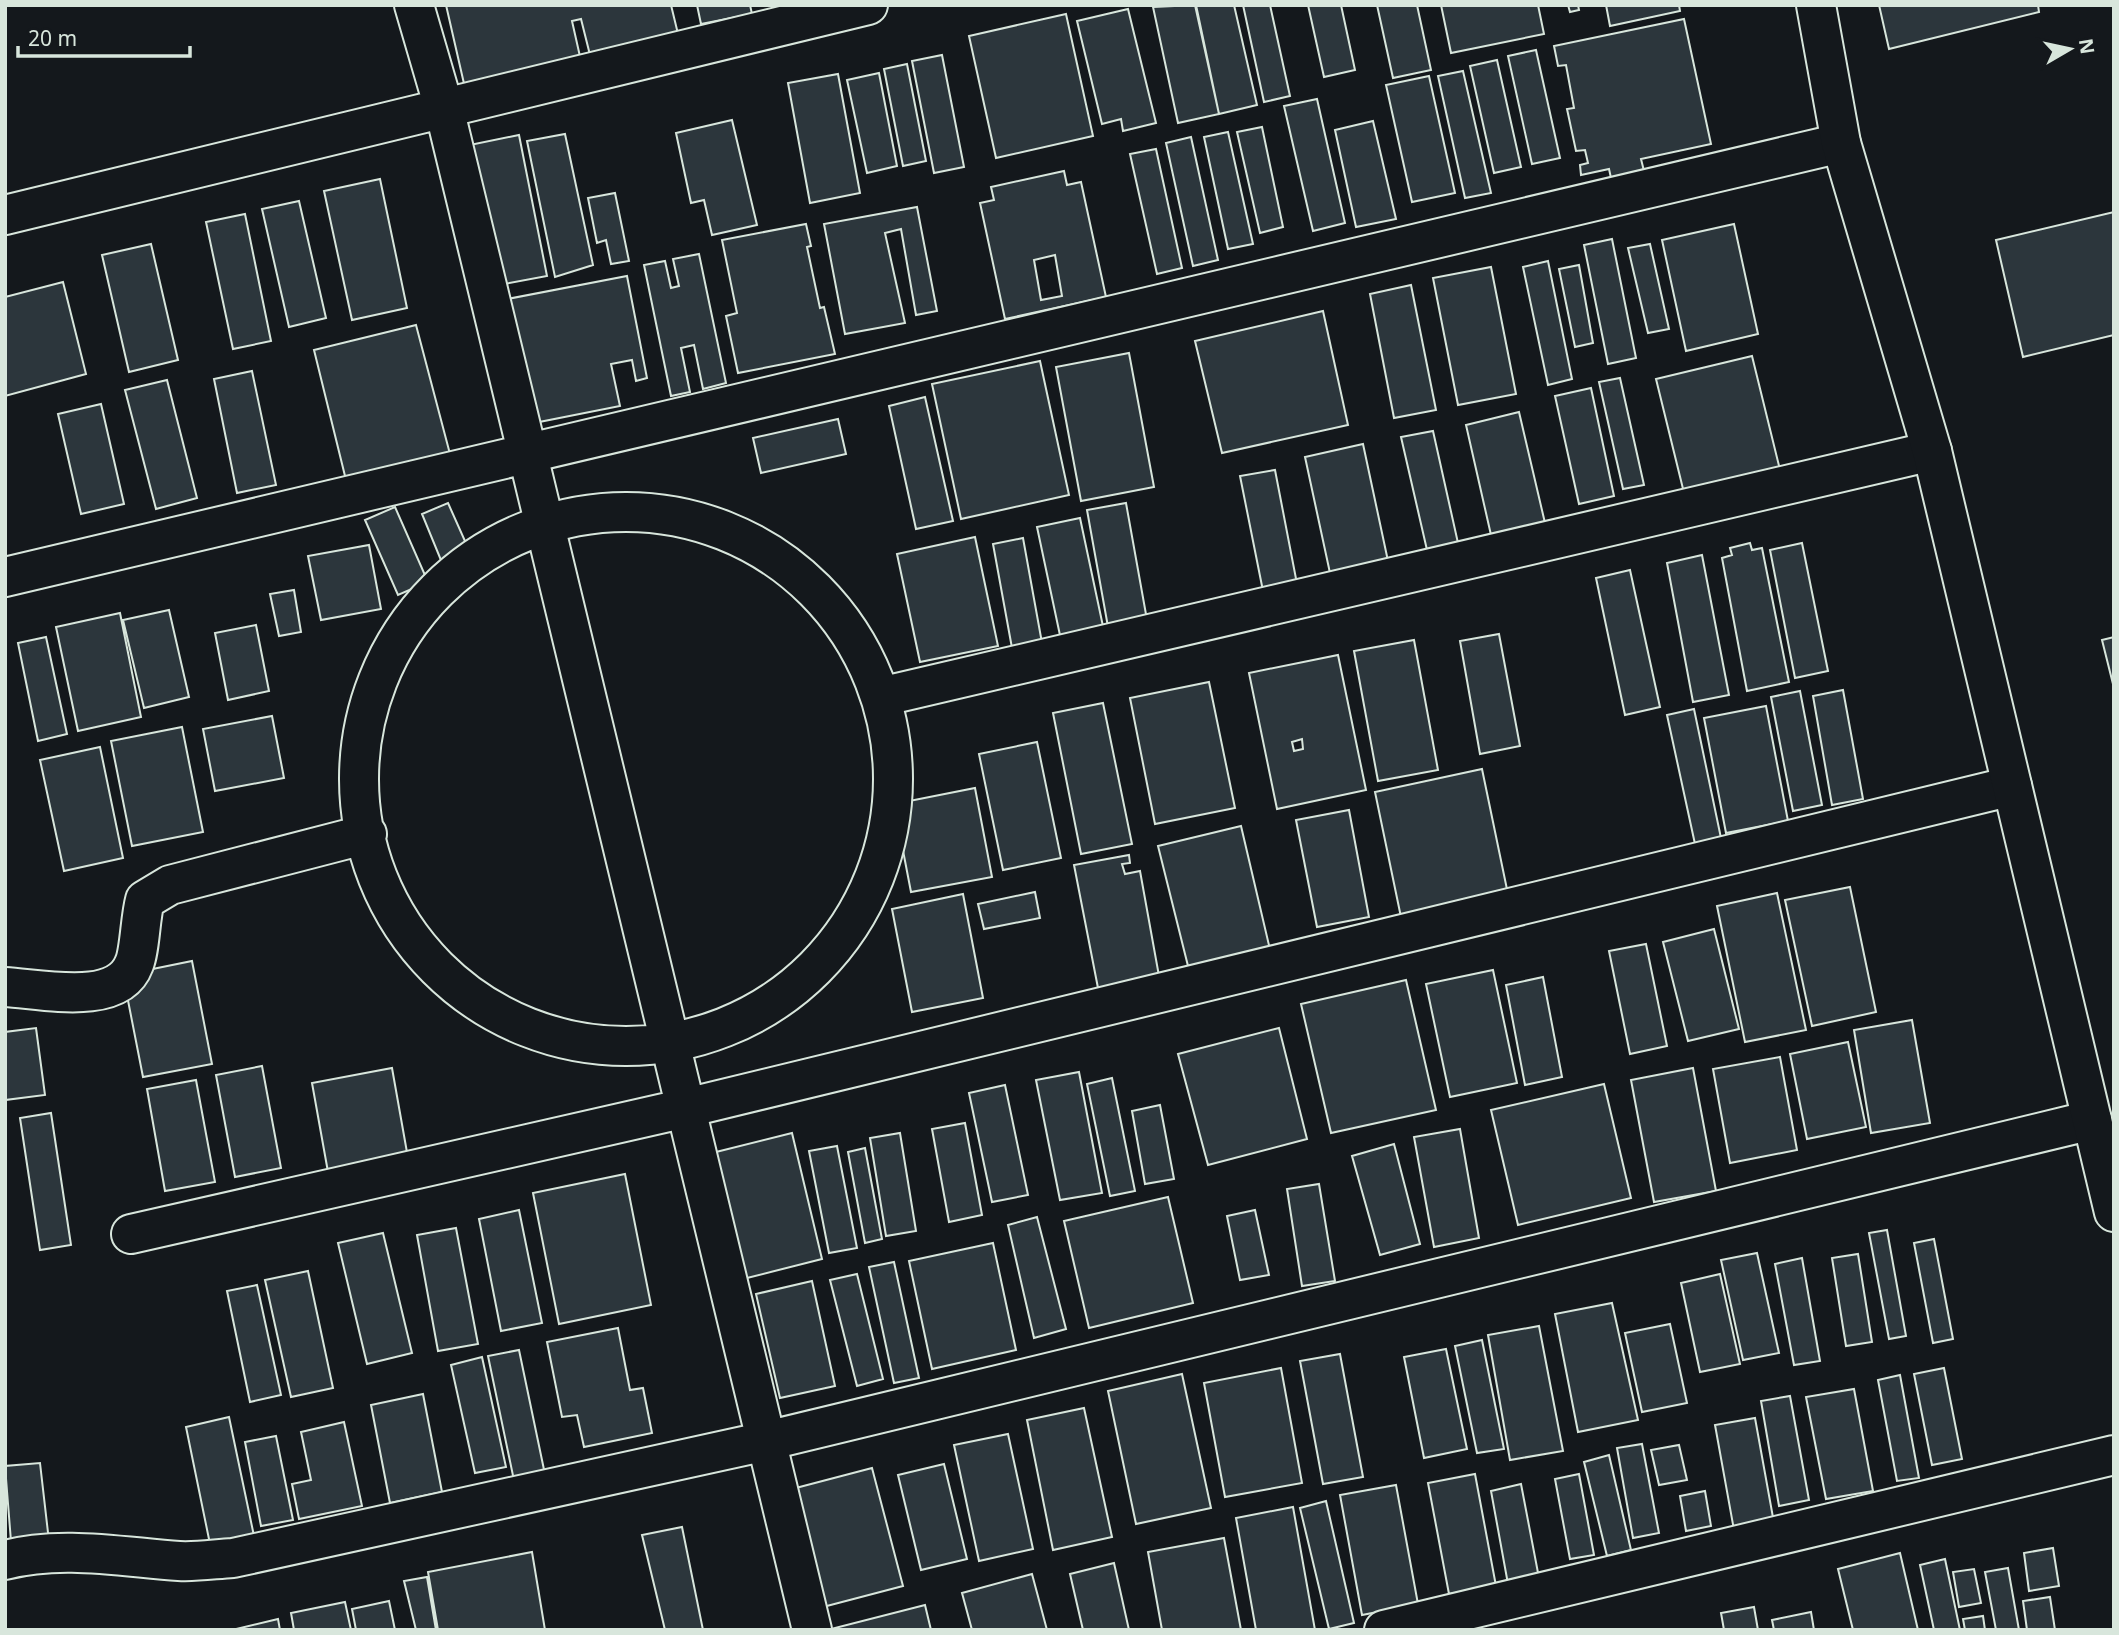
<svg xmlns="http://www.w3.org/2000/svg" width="2119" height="1635" font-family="'Noto Sans',sans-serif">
<rect width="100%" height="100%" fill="#14181c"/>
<path fill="#2c363c" stroke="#d8e6dc" stroke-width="2" fill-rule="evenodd" d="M 446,5 L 671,5 L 679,38 L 591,59 L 581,19 L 572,21 L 581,61 L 465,88 Z
M 697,5 L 750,5 L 752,14 L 701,24 Z
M 1195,5 L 1234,5 L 1257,105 L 1219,114 Z
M 1196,5 L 1219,114 L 1178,123 L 1153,7 Z
M 1243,5 L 1270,5 L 1290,96 L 1264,102 Z
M 1308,5 L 1341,5 L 1355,70 L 1324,77 Z
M 1377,5 L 1417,5 L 1431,70 L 1393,78 Z
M 1441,5 L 1538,5 L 1544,34 L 1451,53 Z
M 1568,5 L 1578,5 L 1579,10 L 1570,12 Z
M 1606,5 L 1679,5 L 1680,11 L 1610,26 Z
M 1879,5 L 2038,5 L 2039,12 L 1889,49 Z
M 1128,9 L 1156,123 L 1123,131 L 1121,119 L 1102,124 L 1077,21 Z
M 1066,14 L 1093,136 L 996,158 L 969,36 Z
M 1684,19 L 1711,144 L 1641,159 L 1644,171 L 1611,178 L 1609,169 L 1581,175 L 1580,165 L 1588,163 L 1585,150 L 1576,151 L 1567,109 L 1574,108 L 1566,65 L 1558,66 L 1554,46 Z
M 1536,50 L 1560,158 L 1532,164 L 1508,56 Z
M 942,55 L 964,167 L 934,173 L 912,61 Z
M 1497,60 L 1521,167 L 1494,173 L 1470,66 Z
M 907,64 L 926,161 L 903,166 L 884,69 Z
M 1463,71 L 1491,193 L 1465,198 L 1438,76 Z
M 879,73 L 897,166 L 867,173 L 847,80 Z
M 838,74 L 860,193 L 810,203 L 788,83 Z
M 1429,76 L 1455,193 L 1412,202 L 1386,85 Z
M 1317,99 L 1345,223 L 1313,231 L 1284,106 Z
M 732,120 L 757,225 L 712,235 L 704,200 L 691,203 L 676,133 Z
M 1373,121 L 1396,219 L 1356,227 L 1335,130 Z
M 1262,127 L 1283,227 L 1260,233 L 1237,132 Z
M 1228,132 L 1253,244 L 1228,249 L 1204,137 Z
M 565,134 L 593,265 L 555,277 L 527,141 Z
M 519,135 L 547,276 L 488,287 L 460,147 Z
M 1191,137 L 1218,260 L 1193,266 L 1166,143 Z
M 1156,149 L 1182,268 L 1157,274 L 1130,154 Z
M 1064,171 L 1067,185 L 1081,182 L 1106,297 L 1005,319 L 980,203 L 994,200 L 991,187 ZM 1055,255 L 1062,296 L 1041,300 L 1034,260 Z
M 380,179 L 407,308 L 352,320 L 324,191 Z
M 615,193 L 629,261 L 611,264 L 606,240 L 597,243 L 588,198 Z
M 299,201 L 326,318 L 289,327 L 262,209 Z
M 917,207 L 937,311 L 916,315 L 901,229 L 885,233 L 905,323 L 845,334 L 824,224 Z
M 2114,212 L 2114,335 L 2023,357 L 1996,240 Z
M 245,214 L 271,341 L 233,349 L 206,222 Z
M 806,224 L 811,246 L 807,247 L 820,308 L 824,307 L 835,354 L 738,373 L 726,316 L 737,313 L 722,240 Z
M 1734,224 L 1758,334 L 1686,351 L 1662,240 Z
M 1612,239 L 1636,358 L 1608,364 L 1584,245 Z
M 151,244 L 178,360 L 129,372 L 102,255 Z
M 1650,244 L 1669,329 L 1648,333 L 1628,248 Z
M 699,254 L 726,383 L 703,389 L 694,345 L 681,348 L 690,392 L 671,396 L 644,265 L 665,261 L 671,288 L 679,286 L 673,259 Z
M 1548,261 L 1572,379 L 1548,385 L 1523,267 Z
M 1579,265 L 1593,343 L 1575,347 L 1559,269 Z
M 1491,267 L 1516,394 L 1458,405 L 1433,278 Z
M 627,276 L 647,378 L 636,381 L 632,360 L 611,364 L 620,406 L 524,425 L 497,301 Z
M 63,282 L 86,374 L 5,396 L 5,297 Z
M 1411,285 L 1436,410 L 1394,418 L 1370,294 Z
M 1323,311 L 1348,425 L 1222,453 L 1195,341 Z
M 416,325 L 450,454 L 346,480 L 314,350 Z
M 1129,353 L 1154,487 L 1081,501 L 1056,367 Z
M 1752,356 L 1782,478 L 1686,501 L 1656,379 Z
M 1040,361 L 1069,495 L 961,519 L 932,384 Z
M 252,371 L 276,485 L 237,493 L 214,379 Z
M 1620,378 L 1644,485 L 1623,489 L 1599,382 Z
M 167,380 L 197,498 L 156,509 L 125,390 Z
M 1591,388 L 1614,496 L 1579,504 L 1555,396 Z
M 925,397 L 953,521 L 916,529 L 889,406 Z
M 101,404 L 124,504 L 81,514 L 58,414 Z
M 1519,412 L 1545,523 L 1491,535 L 1466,425 Z
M 838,419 L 846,454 L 761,473 L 753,438 Z
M 1433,431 L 1458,543 L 1427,550 L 1401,437 Z
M 1363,444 L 1388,561 L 1330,573 L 1305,457 Z
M 1275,470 L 1298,589 L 1264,596 L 1240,476 Z
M 448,503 L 473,559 L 445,570 L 422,514 Z
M 1126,503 L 1149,631 L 1110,638 L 1087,510 Z
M 395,507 L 428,582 L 398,595 L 365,520 Z
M 1080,518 L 1104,631 L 1061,640 L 1037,527 Z
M 975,537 L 998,646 L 920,662 L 897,554 Z
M 1023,538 L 1042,643 L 1012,648 L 993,544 Z
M 1750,543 L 1752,550 L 1762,548 L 1789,682 L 1747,691 L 1722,558 L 1732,555 L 1730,548 Z
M 1802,543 L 1828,671 L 1795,678 L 1770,550 Z
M 369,545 L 381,609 L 321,620 L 308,556 Z
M 1702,555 L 1729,695 L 1693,702 L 1667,563 Z
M 1630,570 L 1660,707 L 1625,715 L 1596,578 Z
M 294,590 L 301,632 L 279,636 L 270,594 Z
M 169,610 L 189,697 L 144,708 L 123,620 Z
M 120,613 L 141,717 L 78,731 L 56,627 Z
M 256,625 L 269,691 L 228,700 L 215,633 Z
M 1499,634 L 1520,746 L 1480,754 L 1460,641 Z
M 46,637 L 67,734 L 38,741 L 18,643 Z
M 2114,637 L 2114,688 L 2102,640 Z
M 1414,640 L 1438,770 L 1378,781 L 1354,651 Z
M 1338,655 L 1366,790 L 1277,809 L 1249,673 ZM 1302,739 L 1303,749 L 1294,751 L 1292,742 Z
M 1209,682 L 1235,808 L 1155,824 L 1130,698 Z
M 1843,690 L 1863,799 L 1832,805 L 1813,696 Z
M 1800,691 L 1822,805 L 1793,811 L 1771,697 Z
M 1103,703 L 1132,844 L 1081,854 L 1053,713 Z
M 1766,706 L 1788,821 L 1726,833 L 1704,718 Z
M 1694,709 L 1721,838 L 1695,844 L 1667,715 Z
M 272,716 L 284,778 L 215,791 L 203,729 Z
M 182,727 L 203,832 L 132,846 L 111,741 Z
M 1037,742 L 1061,858 L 1003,870 L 979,754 Z
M 100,747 L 123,858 L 64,871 L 40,760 Z
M 1482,769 L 1509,899 L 1402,922 L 1375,792 Z
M 975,788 L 992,877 L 911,892 L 894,804 Z
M 1349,810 L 1369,917 L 1317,927 L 1296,820 Z
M 1241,826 L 1272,958 L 1191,978 L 1158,846 Z
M 1129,855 L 1130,863 L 1122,864 L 1125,874 L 1140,871 L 1159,976 L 1098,988 L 1074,865 Z
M 1850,887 L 1876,1012 L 1812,1026 L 1785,900 Z
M 1035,892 L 1040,918 L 984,929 L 978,904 Z
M 1777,893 L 1806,1030 L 1745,1042 L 1717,906 Z
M 963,894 L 983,998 L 912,1012 L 892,909 Z
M 1714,929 L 1739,1029 L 1688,1041 L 1663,942 Z
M 1646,944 L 1667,1046 L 1630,1054 L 1609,951 Z
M 192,961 L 212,1064 L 143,1077 L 123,975 Z
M 1493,970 L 1517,1083 L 1450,1097 L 1426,984 Z
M 1543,977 L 1562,1077 L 1525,1085 L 1506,985 Z
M 1406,980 L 1436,1110 L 1331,1133 L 1301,1004 Z
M 1912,1020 L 1930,1123 L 1871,1133 L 1854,1030 Z
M 36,1028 L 45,1095 L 5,1100 L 5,1032 Z
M 1279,1028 L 1307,1139 L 1208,1165 L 1178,1054 Z
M 1848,1042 L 1866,1127 L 1807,1139 L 1790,1054 Z
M 1780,1057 L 1797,1150 L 1730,1163 L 1713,1069 Z
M 262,1066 L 281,1168 L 235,1177 L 216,1075 Z
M 392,1068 L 408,1158 L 328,1172 L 312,1083 Z
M 1693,1068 L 1716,1191 L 1654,1202 L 1631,1080 Z
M 1079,1072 L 1102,1193 L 1060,1200 L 1036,1080 Z
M 1112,1078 L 1135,1191 L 1110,1196 L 1087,1084 Z
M 196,1080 L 215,1182 L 165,1191 L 147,1089 Z
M 1604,1084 L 1631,1198 L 1518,1225 L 1491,1110 Z
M 1005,1085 L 1028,1195 L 992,1202 L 969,1093 Z
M 1160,1105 L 1174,1179 L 1145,1184 L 1132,1111 Z
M 51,1113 L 71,1245 L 40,1250 L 20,1118 Z
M 965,1123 L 982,1215 L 949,1222 L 932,1129 Z
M 1460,1129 L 1479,1238 L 1434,1247 L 1414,1137 Z
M 792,1133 L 822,1259 L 743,1279 L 712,1153 Z
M 900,1133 L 916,1231 L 886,1236 L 870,1138 Z
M 1394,1144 L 1420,1244 L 1380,1255 L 1352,1156 Z
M 837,1146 L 857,1248 L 829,1253 L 809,1151 Z
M 865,1148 L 882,1239 L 865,1243 L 848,1152 Z
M 625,1174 L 651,1305 L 559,1324 L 533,1193 Z
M 1319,1184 L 1335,1281 L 1302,1286 L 1287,1189 Z
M 1168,1197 L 1193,1303 L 1089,1328 L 1064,1221 Z
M 519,1210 L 542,1323 L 501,1331 L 479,1219 Z
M 1255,1210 L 1269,1275 L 1240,1280 L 1227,1216 Z
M 1037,1217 L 1066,1329 L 1034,1338 L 1008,1225 Z
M 456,1228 L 478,1344 L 438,1351 L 417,1235 Z
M 1887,1230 L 1906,1336 L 1889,1339 L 1869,1233 Z
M 383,1233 L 412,1353 L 367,1364 L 338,1243 Z
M 1934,1239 L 1953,1339 L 1933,1343 L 1914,1243 Z
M 993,1243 L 1016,1350 L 932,1369 L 909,1261 Z
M 1757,1253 L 1779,1353 L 1743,1360 L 1721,1260 Z
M 1858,1254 L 1872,1342 L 1846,1346 L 1832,1258 Z
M 1802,1258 L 1820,1361 L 1794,1365 L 1775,1264 Z
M 894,1262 L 919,1378 L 894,1383 L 869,1267 Z
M 308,1271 L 333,1388 L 291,1397 L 265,1280 Z
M 857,1274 L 883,1379 L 857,1386 L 830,1280 Z
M 1720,1274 L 1740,1364 L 1700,1372 L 1681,1283 Z
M 812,1281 L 835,1386 L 780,1398 L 756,1294 Z
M 257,1285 L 281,1395 L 250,1402 L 227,1291 Z
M 1612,1303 L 1638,1420 L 1578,1432 L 1555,1314 Z
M 1670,1324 L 1687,1403 L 1642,1412 L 1625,1333 Z
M 1539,1326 L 1563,1451 L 1510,1460 L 1488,1335 Z
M 618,1328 L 630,1390 L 643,1388 L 652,1433 L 584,1447 L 577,1415 L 562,1417 L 547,1342 Z
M 1482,1340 L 1504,1449 L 1477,1453 L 1455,1346 Z
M 1446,1349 L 1467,1449 L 1424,1458 L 1404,1357 Z
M 519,1350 L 547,1484 L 516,1490 L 488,1356 Z
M 1340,1354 L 1363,1477 L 1323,1484 L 1300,1361 Z
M 482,1357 L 506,1467 L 475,1473 L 451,1365 Z
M 1281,1368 L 1302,1483 L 1225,1497 L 1204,1383 Z
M 1944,1368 L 1962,1459 L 1932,1465 L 1914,1374 Z
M 1182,1374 L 1211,1508 L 1136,1524 L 1108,1391 Z
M 1900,1375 L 1919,1478 L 1897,1481 L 1878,1380 Z
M 1854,1389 L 1873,1491 L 1826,1499 L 1806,1397 Z
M 423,1394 L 442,1492 L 390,1503 L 371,1405 Z
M 1790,1396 L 1809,1500 L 1779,1506 L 1761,1401 Z
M 1084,1408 L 1112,1537 L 1053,1550 L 1027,1420 Z
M 229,1417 L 254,1536 L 210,1544 L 186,1427 Z
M 1755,1418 L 1774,1523 L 1734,1530 L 1715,1425 Z
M 344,1422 L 362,1506 L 299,1519 L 292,1484 L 311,1480 L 301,1432 Z
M 1008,1434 L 1033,1549 L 979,1561 L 954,1445 Z
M 276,1436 L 293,1520 L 261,1526 L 245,1442 Z
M 1642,1444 L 1659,1533 L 1633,1538 L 1617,1448 Z
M 1679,1445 L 1687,1480 L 1659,1485 L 1651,1450 Z
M 1609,1455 L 1631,1550 L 1607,1556 L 1584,1462 Z
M 40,1463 L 50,1550 L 12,1554 L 5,1466 Z
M 944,1464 L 967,1559 L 921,1570 L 898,1475 Z
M 872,1468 L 903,1586 L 823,1607 L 792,1489 Z
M 1475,1474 L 1496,1586 L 1449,1594 L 1428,1483 Z
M 1579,1474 L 1594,1555 L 1570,1559 L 1555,1479 Z
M 1521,1484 L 1539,1578 L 1508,1584 L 1491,1491 Z
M 1396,1485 L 1418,1604 L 1362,1615 L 1340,1495 Z
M 1705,1491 L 1711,1526 L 1686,1531 L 1680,1496 Z
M 1326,1501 L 1354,1623 L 1329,1629 L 1300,1508 Z
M 1293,1507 L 1315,1630 L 1256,1630 L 1236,1518 Z
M 682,1527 L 703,1630 L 665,1630 L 642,1535 Z
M 1224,1538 L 1241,1630 L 1162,1630 L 1148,1552 Z
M 2053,1548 L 2059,1586 L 2029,1591 L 2024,1553 Z
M 532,1552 L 545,1630 L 438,1630 L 428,1572 Z
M 1900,1553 L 1918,1630 L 1853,1630 L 1838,1569 Z
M 1945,1559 L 1960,1630 L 1934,1630 L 1920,1565 Z
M 1114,1563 L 1129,1630 L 1083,1630 L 1070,1574 Z
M 2008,1568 L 2019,1630 L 1996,1630 L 1985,1572 Z
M 1974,1569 L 1981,1603 L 1959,1607 L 1953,1572 Z
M 1032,1574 L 1047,1630 L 972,1630 L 962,1593 Z
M 427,1577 L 436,1630 L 416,1630 L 404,1581 Z
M 2050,1597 L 2055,1630 L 2027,1630 L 2023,1601 Z
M 389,1601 L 395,1630 L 356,1630 L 352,1609 Z
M 345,1602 L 351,1630 L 294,1630 L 291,1613 Z
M 925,1605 L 931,1630 L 831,1630 L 831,1629 Z
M 1754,1607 L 1758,1630 L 1724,1630 L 1721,1613 Z
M 1811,1612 L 1814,1630 L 1774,1630 L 1772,1620 Z
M 1983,1616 L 1985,1630 L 1965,1630 L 1963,1619 Z
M 278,1619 L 280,1630 L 232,1630 Z"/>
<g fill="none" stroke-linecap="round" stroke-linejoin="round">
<defs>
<path id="street" d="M 414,5 L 444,108 L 812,1630
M 5,215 L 868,5
M359 779a267 267 0 1 1 534 0a267 267 0 1 1-534 0Z
M 5,577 L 1841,143
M 880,697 L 1932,451
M 5,987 C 42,989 118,1007 134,964 C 140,951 140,918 145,900 L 170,885 L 367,834
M 131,1234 L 686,1108 L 2012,786
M 5,1560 C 61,1545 122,1557 179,1561 C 197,1562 215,1559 233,1558 L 766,1441 L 2092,1120
M 1384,1630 L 2114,1455"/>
<path id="secondary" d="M 1816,5 L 1841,143 L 1932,451 L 2114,1212"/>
</defs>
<use href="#street" stroke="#d8e6dc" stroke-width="42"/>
<use href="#secondary" stroke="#d8e6dc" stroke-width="42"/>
<use href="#street" stroke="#14181c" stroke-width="38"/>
<use href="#secondary" stroke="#14181c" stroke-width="38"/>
</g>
<rect width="2119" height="1635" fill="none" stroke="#d8e6dc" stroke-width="14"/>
<g transform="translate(2070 49) rotate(81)" stroke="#14181c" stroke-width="5" paint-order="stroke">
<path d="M0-5L12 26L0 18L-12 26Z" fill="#d8e6dc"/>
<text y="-10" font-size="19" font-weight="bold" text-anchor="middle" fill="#d8e6dc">N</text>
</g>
<path d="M18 46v10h172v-10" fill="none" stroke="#d8e6dc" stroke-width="3.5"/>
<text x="28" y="46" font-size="21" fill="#d8e6dc" stroke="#14181c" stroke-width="5" paint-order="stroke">20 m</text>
</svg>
